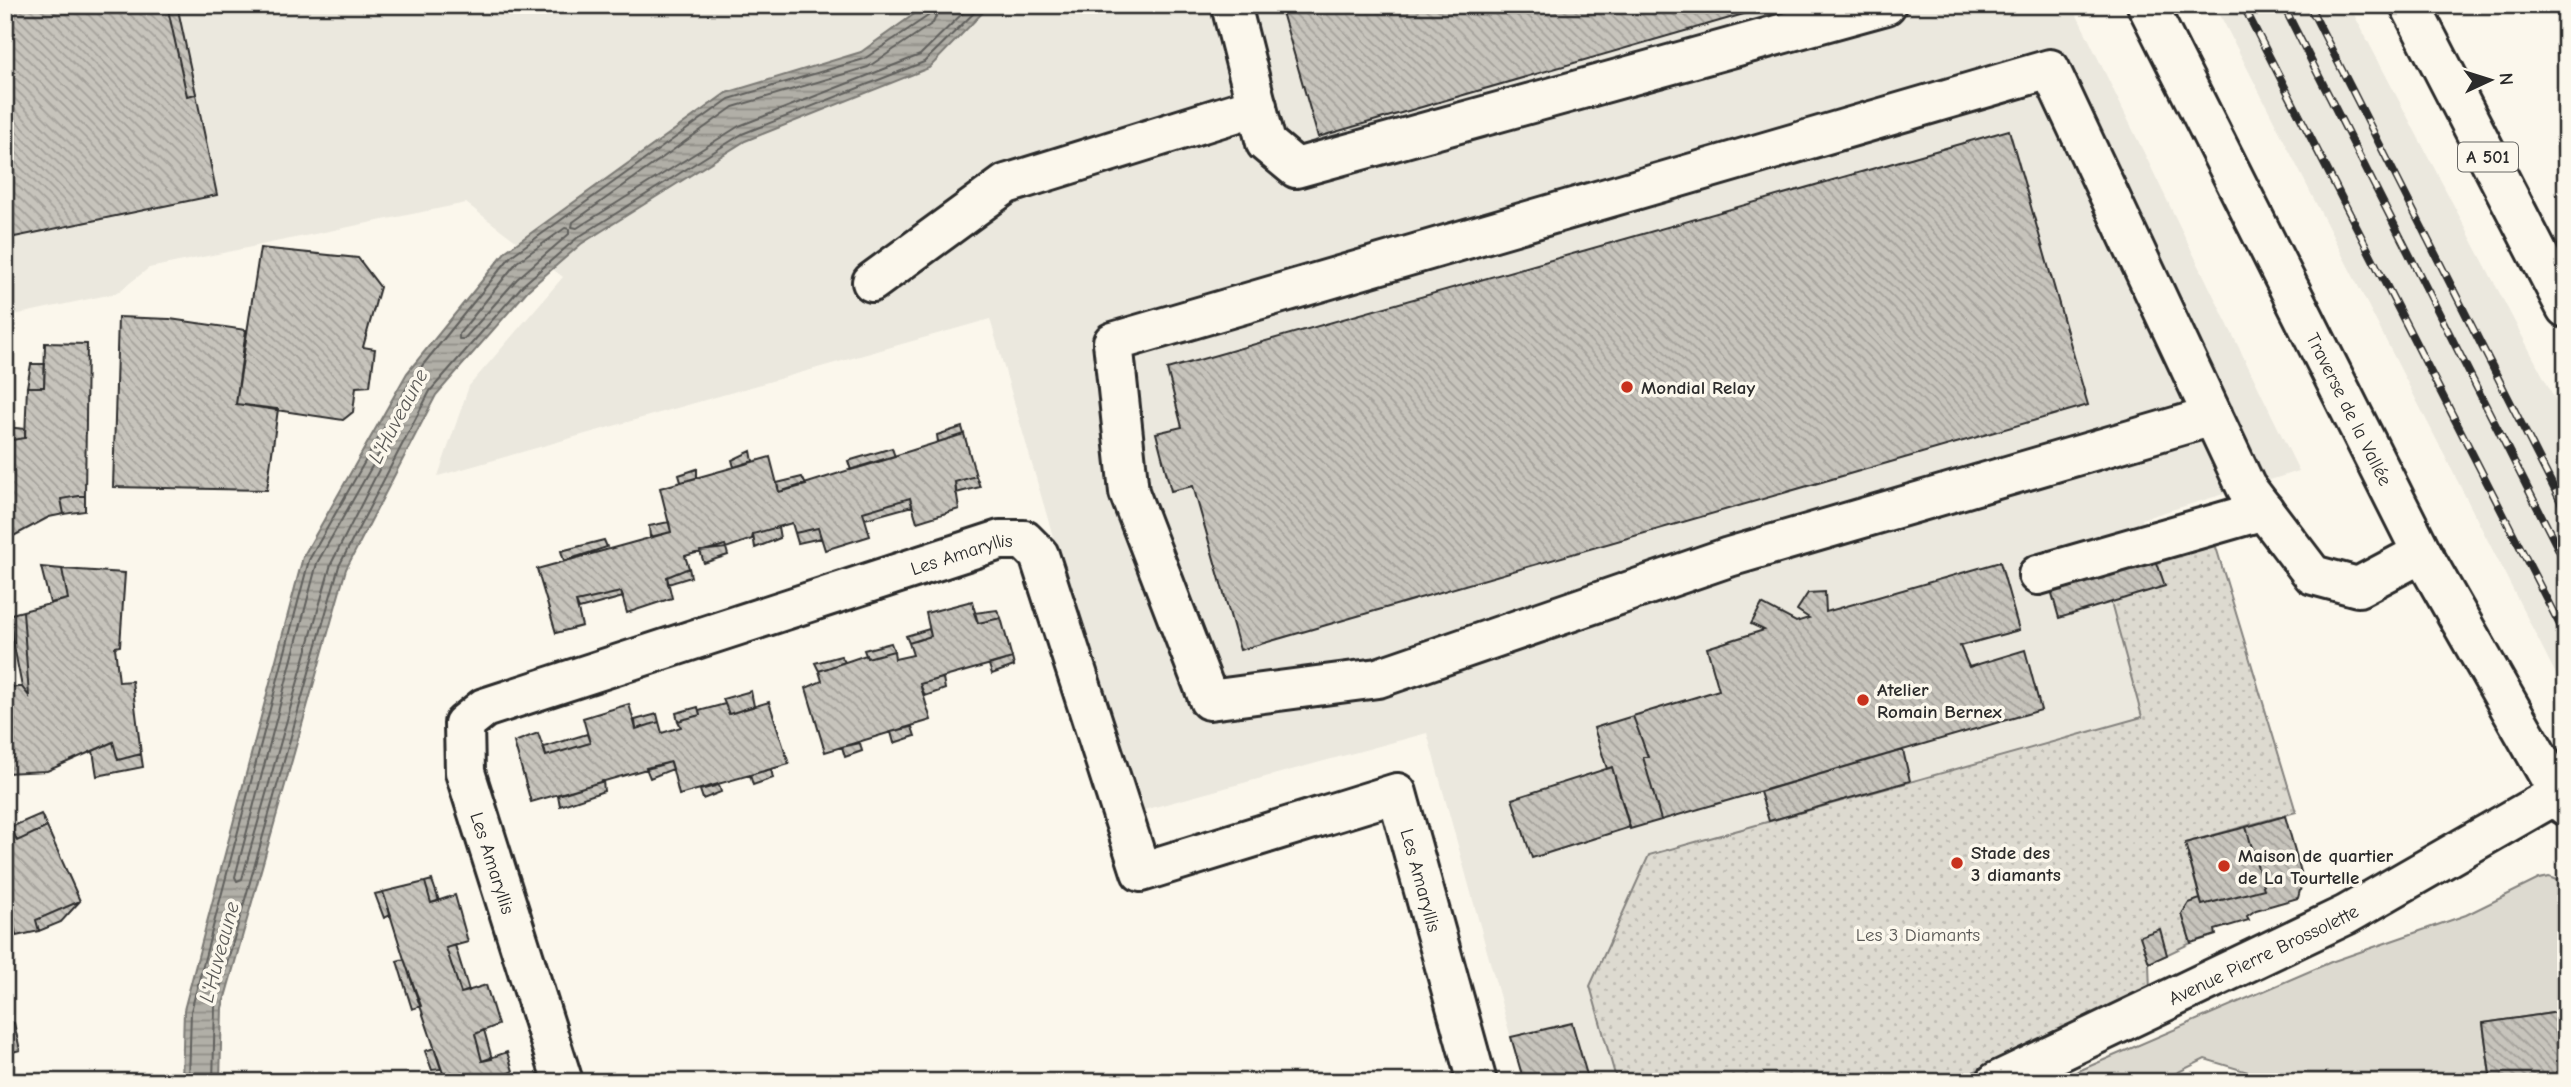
<svg xmlns="http://www.w3.org/2000/svg" width="2571" height="1087" font-family="'Comic Neue',sans-serif">
<defs>
<pattern id="park-dots" width="8" height="8" patternUnits="userSpaceOnUse" patternTransform="scale(1.75)"><rect width="8" height="8" fill="#dddad0"/><path d="M2 2h.1M6 6h.1" fill="none" stroke="#bebbb3" stroke-width="1.8" stroke-linecap="round"/></pattern>
<pattern id="water-rules" width="6" height="5" patternUnits="userSpaceOnUse" patternTransform="scale(1.75)"><rect width="6" height="5" fill="#b1afa7"/><path d="M0 2.5h6" fill="none" stroke="#908f88"/></pattern>
<pattern id="building-back-hatch" width="6" height="6" patternUnits="userSpaceOnUse" patternTransform="scale(1.75)"><rect width="6" height="6" fill="#c7c4bc"/><path d="M-1 5l2 2M0 0l6 6M5-1l2 2" fill="none" stroke="#a29f99"/></pattern>
</defs>
<rect width="100%" height="100%" fill="#fbf7ec"/>
<filter id="ink" filterUnits="userSpaceOnUse"><feTurbulence type="fractalNoise" baseFrequency=".0143" numOctaves="2"/><feDisplacementMap in="SourceGraphic" scale="14" xChannelSelector="R" yChannelSelector="G"/><feConvolveMatrix kernelMatrix="1 2 1 2 8 2 1 2 1" color-interpolation-filters="sRGB"/></filter>
<g filter="url(#ink)">
<path fill="#ebe8de" d="M 5,5 L 2072,5 L 2299,471 L 2142,519 L 2165,586 L 2112,602 L 2142,717 L 1649,855 L 1590,986 L 1617,1082 L 1523,1082 L 1427,733 L 1133,813 L 990,319 L 438,476 L 469,386 L 563,277 L 466,203 L 149,268 L 117,293 L 5,317 Z
M 2215,5 L 2349,5 L 2566,420 L 2566,694 Z"/>
<path fill="#dddad0" stroke="#84827e" stroke-width="2" d="M 2549,877 L 2566,884 L 2566,1011 L 2483,1023 L 2491,1082 L 2281,1082 L 2205,1059 L 2158,1082 L 2053,1082 L 2331,962 L 2466,915 L 2539,879 Z"/>
<path fill="url(#park-dots)" stroke="#84827e" stroke-width="2" d="M 2213,537 L 2296,812 L 2185,843 L 2200,899 L 2189,903 L 2182,914 L 2191,943 L 2149,963 L 2150,992 L 1951,1082 L 1617,1082 L 1590,986 L 1649,855 L 2142,717 L 2111,602 L 2154,554 Z"/>
<path fill="url(#water-rules)" stroke="#7b7a75" stroke-width="2" d="M 927,5 L 990,5 L 929,68 L 745,141 L 581,244 L 528,290 L 436,395 L 346,569 L 222,1008 L 220,1082 L 182,1082 L 184,1010 L 303,557 L 407,373 L 506,251 L 726,93 L 861,52 Z"/>
<g fill="none" stroke-linecap="round" stroke-linejoin="round">
<path stroke="#61605d" stroke-width="2" d="M 941,5 L 933,23 L 868,67 L 733,107 L 573,222 L 572,227 L 577,228 L 739,126 L 920,55 L 971,5
M 565,228 L 569,229 L 569,234 L 517,279 L 464,339 L 459,339 L 459,334 L 517,262 Z
M 387,446 L 389,450 L 331,564 L 242,879 L 237,881 L 235,877 L 317,563 L 383,447 Z
M 189,1082 L 191,1011 L 309,560 L 413,377 L 511,256 L 729,99 L 864,59 L 928,16 L 932,5
M 213,1082 L 215,1006 L 339,566 L 430,391 L 523,285 L 577,238 L 742,134 L 924,62 L 982,5"/>
</g>
<path fill="url(#building-back-hatch)" stroke="#2b2b2b" stroke-width="2" d="M 5,5 L 167,5 L 187,96 L 196,94 L 217,195 L 5,239 Z
M 167,5 L 177,5 L 196,94 L 187,96 Z
M 1280,5 L 1775,5 L 1318,137 Z
M 2009,130 L 2088,405 L 1240,650 L 1193,486 L 1171,491 L 1156,433 L 1182,427 L 1167,369 Z
M 260,248 L 358,258 L 380,287 L 363,347 L 375,349 L 370,386 L 356,387 L 353,412 L 343,420 L 236,404 Z
M 118,317 L 170,319 L 246,330 L 236,404 L 278,409 L 267,490 L 113,487 Z
M 45,343 L 87,344 L 85,495 L 61,499 L 64,514 L 49,517 L 6,540 L 5,441 L 25,438 L 27,387 L 44,387 Z
M 31,364 L 45,364 L 44,387 L 27,387 Z
M 5,427 L 25,429 L 25,438 L 5,441 Z
M 962,427 L 964,434 L 938,442 L 937,435 Z
M 964,434 L 976,476 L 955,482 L 959,509 L 917,522 L 910,498 L 863,512 L 870,536 L 825,550 L 818,528 L 795,533 L 792,523 L 753,534 L 752,539 L 726,548 L 725,545 L 685,556 L 689,568 L 667,577 L 672,598 L 627,613 L 621,592 L 576,602 L 582,626 L 556,633 L 537,569 L 671,532 L 660,488 L 770,457 L 779,492 Z
M 892,448 L 895,457 L 851,470 L 848,461 Z
M 751,451 L 753,461 L 734,467 L 732,460 Z
M 697,469 L 697,478 L 681,482 L 679,475 Z
M 976,476 L 980,487 L 956,493 L 955,482 Z
M 802,477 L 806,485 L 779,492 L 777,483 Z
M 85,495 L 85,511 L 64,514 L 61,499 Z
M 910,498 L 912,506 L 865,519 L 863,512 Z
M 669,522 L 671,532 L 650,537 L 649,526 Z
M 778,527 L 780,538 L 755,548 L 753,534 Z
M 818,528 L 821,538 L 798,543 L 795,533 Z
M 604,540 L 607,547 L 564,561 L 561,551 Z
M 726,548 L 728,555 L 704,563 L 700,551 Z
M 2154,554 L 2165,586 L 2059,618 L 2049,583 Z
M 2000,562 L 2019,630 L 1960,646 L 1969,667 L 2025,650 L 2041,710 L 1661,820 L 1643,757 L 1648,757 L 1633,716 L 1719,690 L 1707,648 L 1764,630 L 1751,624 L 1762,604 L 1796,622 L 1809,618 L 1797,610 L 1808,593 L 1825,592 L 1826,612 Z
M 41,567 L 62,569 L 68,599 L 50,603 Z
M 689,568 L 691,577 L 668,584 L 667,577 Z
M 62,569 L 125,573 L 120,646 L 115,647 L 119,682 L 132,681 L 141,754 L 118,760 L 113,742 L 47,771 L 5,773 L 5,687 L 22,687 L 29,696 L 23,611 L 68,599 Z
M 621,592 L 623,597 L 579,609 L 576,602 Z
M 972,601 L 978,623 L 1001,618 L 1012,658 L 920,684 L 931,720 L 825,752 L 806,688 L 822,681 L 819,671 L 866,655 L 867,658 L 894,651 L 895,659 L 913,655 L 909,643 L 931,636 L 926,613 Z
M 997,610 L 1001,618 L 978,623 L 974,613 Z
M 23,611 L 29,696 L 22,687 L 12,636 L 11,614 Z
M 929,629 L 931,636 L 909,643 L 906,636 Z
M 891,643 L 894,651 L 867,658 L 864,650 Z
M 841,656 L 845,662 L 819,671 L 815,663 Z
M 1012,658 L 1014,666 L 992,674 L 989,665 Z
M 943,678 L 945,689 L 925,696 L 920,684 Z
M 751,691 L 754,706 L 729,714 L 723,699 Z
M 769,702 L 789,764 L 679,795 L 671,762 L 531,802 L 514,742 L 538,733 L 546,756 L 590,743 L 583,718 L 629,704 L 636,729 L 659,722 L 662,733 L 681,727 L 678,721 L 700,715 L 699,711 L 725,704 L 729,714 Z
M 698,707 L 700,715 L 678,721 L 676,713 Z
M 657,714 L 659,722 L 636,729 L 635,720 Z
M 1633,716 L 1648,757 L 1643,757 L 1661,820 L 1630,829 L 1612,767 L 1607,769 L 1594,728 Z
M 912,727 L 915,736 L 894,743 L 891,732 Z
M 587,734 L 590,743 L 546,756 L 544,747 Z
M 113,742 L 118,760 L 141,754 L 143,767 L 97,776 L 93,751 Z
M 860,743 L 862,751 L 845,757 L 842,747 Z
M 1903,750 L 1910,781 L 1769,821 L 1760,792 Z
M 671,762 L 673,769 L 650,778 L 646,768 Z
M 1612,767 L 1630,827 L 1532,858 L 1512,799 Z
M 771,769 L 773,778 L 753,785 L 750,775 Z
M 603,781 L 604,791 L 560,806 L 558,795 Z
M 719,785 L 721,792 L 703,799 L 700,790 Z
M 41,814 L 47,827 L 17,841 L 11,827 Z
M 2285,816 L 2303,879 L 2298,898 L 2256,910 L 2247,916 L 2249,920 L 2215,930 L 2216,935 L 2191,943 L 2182,914 L 2189,903 L 2200,899 L 2202,905 L 2264,889 L 2246,827 Z
M 11,827 L 17,841 L 47,827 L 80,901 L 36,920 L 39,931 L 16,936 L 14,925 L 5,927 L 5,830 Z
M 2246,827 L 2264,889 L 2202,905 L 2185,843 Z
M 432,880 L 439,901 L 431,903 L 425,882 Z
M 425,882 L 431,903 L 455,895 L 468,942 L 446,948 L 461,993 L 486,985 L 498,1025 L 475,1034 L 482,1061 L 507,1052 L 513,1071 L 490,1082 L 446,1082 L 404,959 L 383,892 Z
M 383,892 L 391,915 L 384,918 L 375,894 Z
M 80,901 L 61,922 L 39,931 L 36,920 Z
M 2160,929 L 2167,955 L 2149,963 L 2140,936 Z
M 455,945 L 469,991 L 461,993 L 446,948 Z
M 404,959 L 421,1006 L 412,1009 L 397,961 Z
M 2566,1011 L 2566,1076 L 2524,1082 L 2491,1082 L 2483,1023 Z
M 14,1023 L 20,1050 L 5,1054 L 5,1025 Z
M 1572,1023 L 1589,1082 L 1524,1082 L 1511,1037 Z
M 484,1030 L 492,1059 L 482,1061 L 475,1034 Z
M 434,1048 L 441,1069 L 432,1070 L 425,1051 Z
M 500,1075 L 502,1082 L 490,1082 L 489,1080 Z"/>
<g fill="none" stroke-linecap="round" stroke-linejoin="round">
<defs>
<g id="minor">
<path d="M 1231,5 L 1266,143 L 1296,168 L 1886,5"/>
<path id="s1" d="M 2147,5 L 2422,553 L 2566,806"/>
<path d="M 872,282 L 1006,184 L 1257,106"/>
<path d="M 2213,416 L 1729,557 L 1378,678 L 1209,700 L 1129,492 L 1113,342 L 2050,69 L 2246,487 L 2313,575 L 2358,587 L 2422,553"/>
<path d="M 2038,575 L 2264,510"/>
<path id="s2" d="M 563,1082 L 465,772 L 464,724 L 484,708 L 1000,540 L 1024,540 L 1039,555 L 1141,872 L 1397,793 L 1477,1082"/>
<path id="s3" d="M 1996,1082 L 2346,915 L 2559,793"/>
</g>
<path id="highway" d="M 2410,5 L 2566,308"/>
</defs>
<use href="#minor" stroke="#2b2b2b" stroke-width="44"/>
<use href="#highway" stroke="#2b2b2b" stroke-width="44"/>
<use href="#minor" stroke="#fbf7ec" stroke-width="38"/>
<use href="#highway" stroke="#fbf7ec" stroke-width="38"/>
<defs>
<path id="rail" d="M 2243,5 L 2566,637
M 2283,5 L 2566,564
M 2309,5 L 2566,512"/>
</defs>
<use href="#rail" stroke="#2b2b2b" stroke-width="8"/>
<use href="#rail" stroke="#fbf7ec" stroke-width="5" stroke-dasharray="16" stroke-linecap="butt"/>
</g>
</g>
<g fill="#c8321e" stroke="#fbf7ec" stroke-width="2.5">
<circle cx="1627" cy="387" r="7"/>
<circle cx="1863" cy="700" r="7"/>
<circle cx="1957" cy="863" r="7"/>
<circle cx="2224" cy="866" r="7"/>
</g>
<g text-anchor="middle" stroke-width="7" stroke-linejoin="round" paint-order="stroke">
<rect fill="#fbf7ec" stroke="#696865" stroke-width="2" x="2458" y="142.5" width="60" height="29" rx="5"/>
<g font-size="18" font-weight="bold" fill="#2b2b2b">
<text x="2488" y="163">A 501</text>
</g>
<g font-size="19" font-weight="bold" fill="#2b2b2b" stroke="#fbf7ec" text-anchor="start">
<text x="1641" y="394">Mondial Relay</text>
<text x="1877" y="696">Atelier<tspan x="1877" dy="22">Romain Bernex</tspan></text>
<text x="1971" y="859">Stade des<tspan x="1971" dy="22">3 diamants</tspan></text>
<text x="2238" y="862">Maison de quartier<tspan x="2238" dy="22">de La Tourtelle</tspan></text>
</g>
<g font-size="19" fill="#2b2b2b" stroke="#fbf7ec">
<text dy="7" stroke="none"><textPath href="#s1" startOffset="452">Traverse de la Vallée</textPath></text>
<text dy="7" stroke="none"><textPath href="#s2" startOffset="901">Les Amaryllis</textPath></text>
<text transform="translate(493 863) rotate(72)" y="7">Les Amaryllis</text>
<text dy="7" stroke="none"><textPath href="#s2" startOffset="1678">Les Amaryllis</textPath></text>
<text dy="7" stroke="none"><textPath href="#s3" startOffset="296">Avenue Pierre Brossolette</textPath></text>
</g>
<g font-size="19" fill="#585754" stroke="#fbf7ec">
<text x="1918" y="941">Les 3 Diamants</text>
</g>
<g font-size="21" font-style="italic" fill="#5a5956" stroke="#fbf7ec">
<text transform="translate(398 416) rotate(-62)" y="7">L'Huveaune</text>
<text transform="translate(219 952) rotate(-75)" y="7">L'Huveaune</text>
</g>
</g>
<rect width="2571" height="1087" fill="none" stroke="#fbf7ec" stroke-width="28"/>
<rect x="14" y="14" width="2543" height="1059" fill="none" stroke="#2b2b2b" stroke-width="2.5" filter="url(#ink)"/>
<g transform="translate(2490 80) rotate(86)" stroke="#fbf7ec" stroke-width="5" paint-order="stroke">
<path d="M0-5L12 26L0 18L-12 26Z" fill="#2b2b2b"/>
<text y="-10" font-size="19" font-weight="bold" text-anchor="middle" fill="#2b2b2b">N</text>
</g>
</svg>
